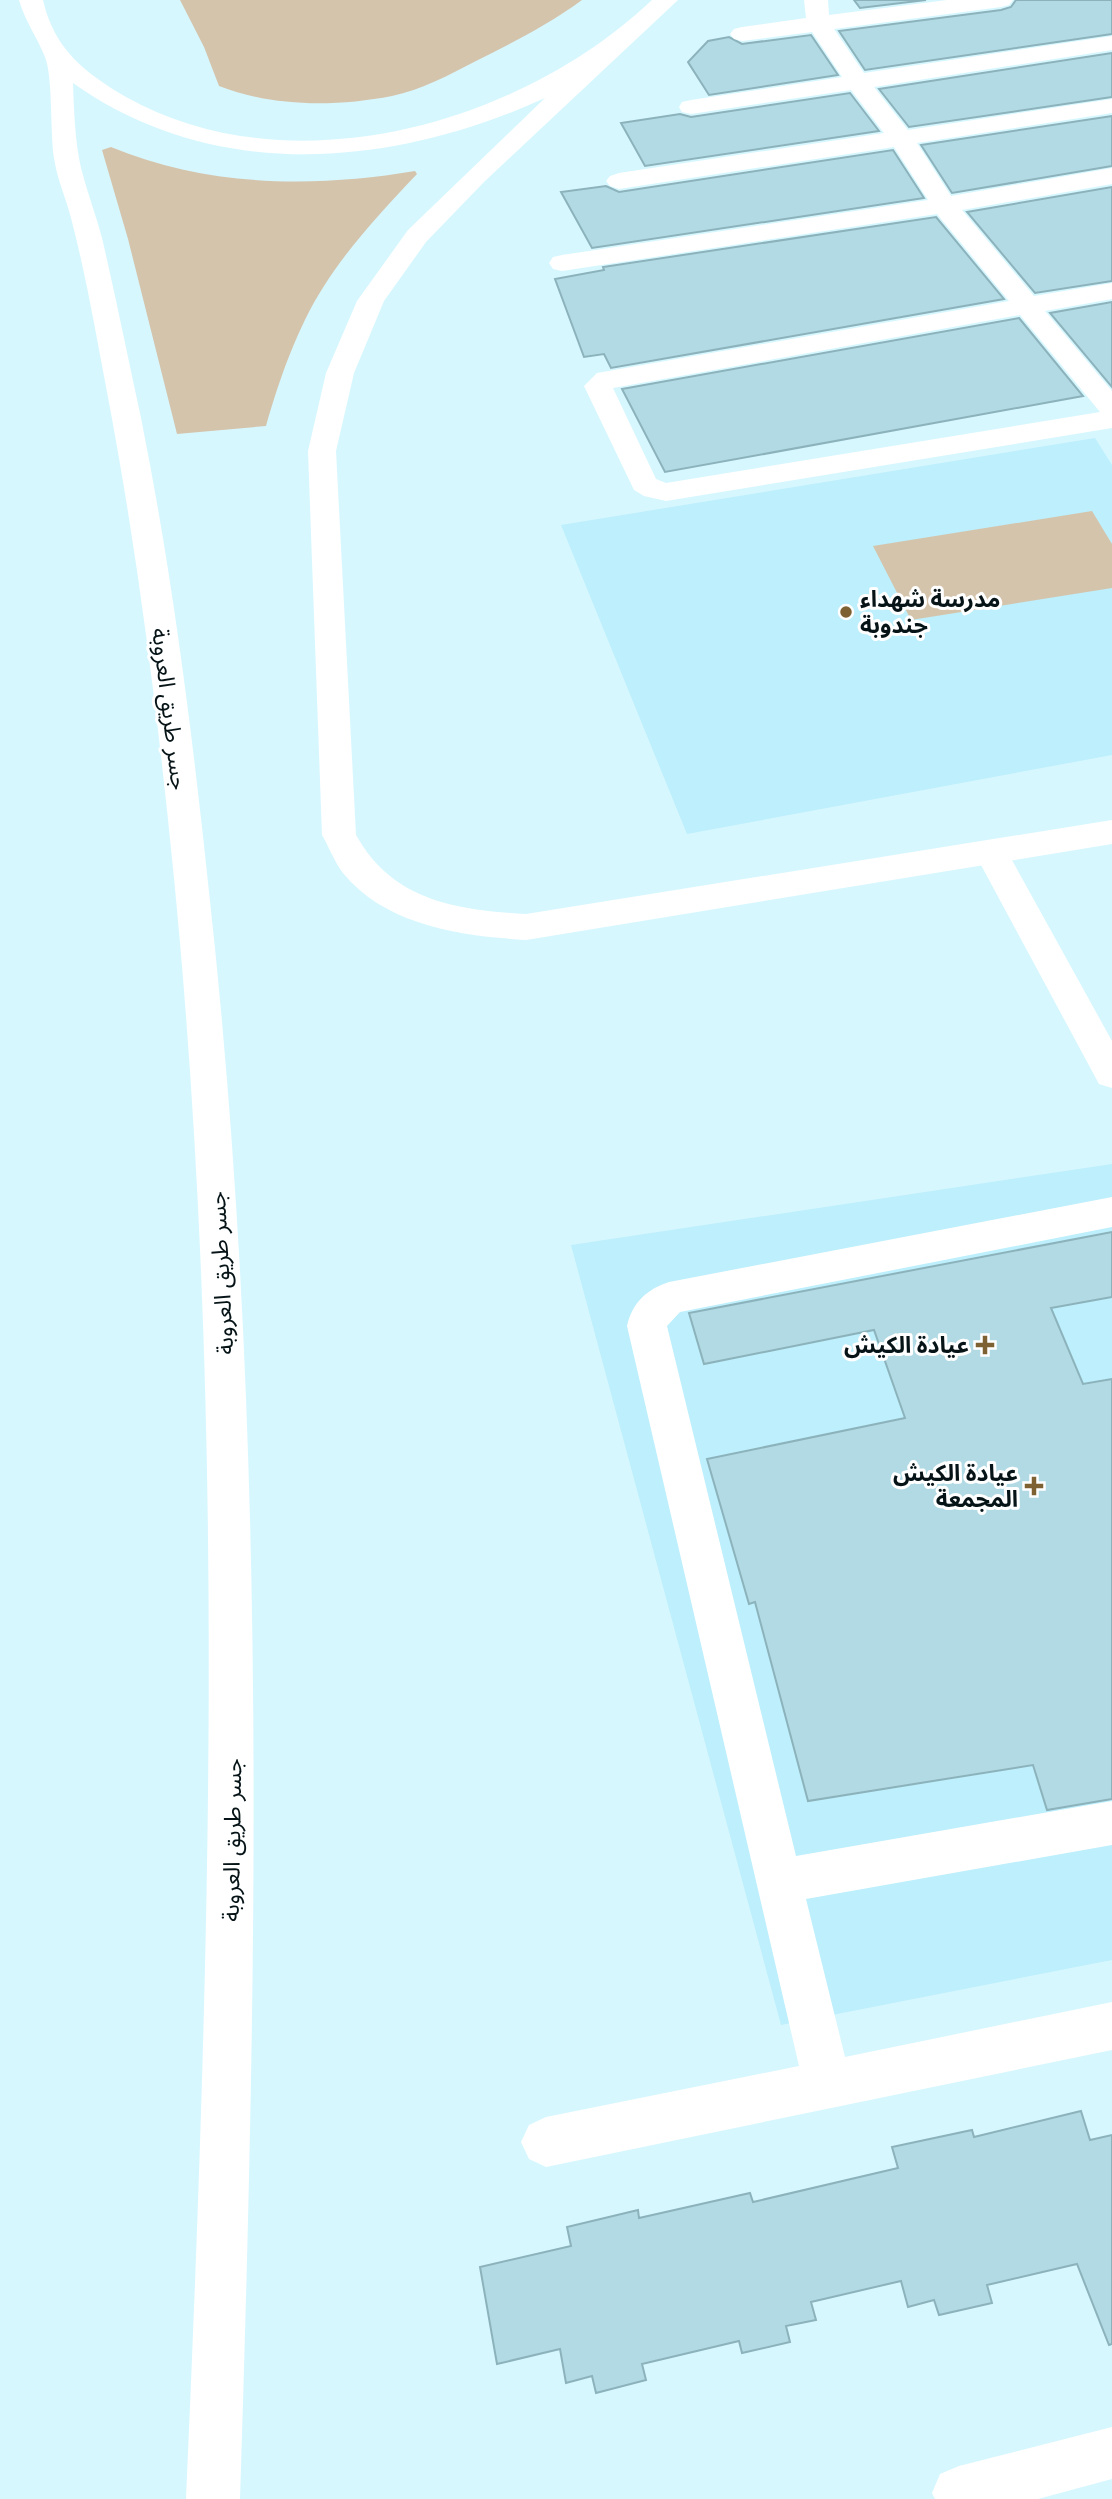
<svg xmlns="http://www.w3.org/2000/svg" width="1112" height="2499" font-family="'Playfair Display','Noto Sans Arabic',serif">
<rect width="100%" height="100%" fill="#d7f7ff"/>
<path fill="#bdeffc" d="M 1095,438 L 1112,465 L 1112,755 L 687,834 L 561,525 Z
M 1112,1164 L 1112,1960 L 781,2025 L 571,1245 Z"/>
<path fill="#d5c4ac" d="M 180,0 L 582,0 C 548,25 512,43 476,61 C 449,75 421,90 392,96 C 335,107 273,107 219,86 L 204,47 Z
M 111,147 C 207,187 314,188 415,171 L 417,174 C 384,209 350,245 324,286 C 298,326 279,380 266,426 L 177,434 L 128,239 L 102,150 Z
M 1092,511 L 1112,544 L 1112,588 L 911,620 L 873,546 Z"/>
<path fill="#b2dae4" stroke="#8cb3bc" stroke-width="2" d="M 854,0 L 926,0 L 860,8 Z
M 1016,0 L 1112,0 L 1112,34 L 865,70 L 839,31 L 1001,10 L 1011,7 Z
M 811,35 L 838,75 L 709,95 L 688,62 L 708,41 L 729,37 L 742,44 Z
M 1112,53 L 1112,97 L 909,127 L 879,89 Z
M 850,93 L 879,131 L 645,166 L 621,123 L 680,114 L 691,117 Z
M 1112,116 L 1112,166 L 952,193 L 921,145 Z
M 893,150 L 924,198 L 592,248 L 561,192 L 606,186 L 619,192 Z
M 1112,187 L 1112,281 L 1035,293 L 967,212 Z
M 936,217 L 1004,299 L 611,368 L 604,354 L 584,357 L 555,279 L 604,270 L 603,267 Z
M 1112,302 L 1112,387 L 1050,313 Z
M 1019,318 L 1083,396 L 665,472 L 622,389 Z
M 1112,1232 L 1112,1297 L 1051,1308 L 1083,1384 L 1112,1379 L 1112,1799 L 1047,1810 L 1033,1765 L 808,1801 L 755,1602 L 749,1604 L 707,1459 L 905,1418 L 874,1330 L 704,1364 L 689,1313 Z
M 1081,2111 L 1090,2140 L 1112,2135 L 1112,2344 L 1109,2345 L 1077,2264 L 987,2285 L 992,2303 L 939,2315 L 934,2300 L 908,2307 L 901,2281 L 811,2302 L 816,2320 L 786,2326 L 790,2342 L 742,2353 L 739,2341 L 642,2364 L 646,2380 L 596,2393 L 592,2376 L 566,2383 L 560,2349 L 497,2364 L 480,2267 L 571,2246 L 567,2227 L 638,2210 L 639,2218 L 750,2193 L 753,2202 L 898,2168 L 892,2147 L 972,2130 L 974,2137 Z"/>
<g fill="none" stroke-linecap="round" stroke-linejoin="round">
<path fill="#fff" fill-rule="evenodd" d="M 804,0 L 828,0 L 829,15 L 947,0 L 1013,0 L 1009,5 L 1001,7 L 834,29 L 864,73 L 1112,36 L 1112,50 L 874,87 L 908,130 L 1112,99 L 1112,113 L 917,143 L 951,196 L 1112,168 L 1112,184 L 962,210 L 1034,296 L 1112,283 L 1112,299 L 1045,311 L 1112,391 L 1112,428 L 666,501 L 644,496 L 634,490 L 584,386 L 597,373 L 1009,301 L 937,214 L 562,271 L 553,269 L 549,263 L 553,257 L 562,255 L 928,200 L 894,147 L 619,189 L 610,186 L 606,181 L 610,176 L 619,173 L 884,133 L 851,90 L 691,114 L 682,112 L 679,107 L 682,102 L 691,100 L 842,77 L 812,32 L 742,41 L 734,39 L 730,34 L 734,29 L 742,27 L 806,18 ZM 1020,315 L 1100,412 L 666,483 L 656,479 L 613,388 Z
M 991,840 L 1003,844 L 1112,1041 L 1112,1088 L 1099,1084 L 974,852 L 979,844 Z
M 1112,1197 L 1112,1227 L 680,1312 L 667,1326 L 796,1856 L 1112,1801 L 1112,1845 L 806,1899 L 845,2057 L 1112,2002 L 1112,2050 L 546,2167 L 529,2159 L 521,2142 L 529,2125 L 546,2117 L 799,2066 L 627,1326 C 632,1303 647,1289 669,1282 Z
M 1112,2427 L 1112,2479 L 1038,2499 L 935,2499 L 932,2493 L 940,2474 L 959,2466 Z"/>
<path fill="#fff" fill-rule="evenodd" d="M 19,0 L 43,0 C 54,49 85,73 126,97 C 292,190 521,124 652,0 L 678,0 L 484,182 L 426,242 L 384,301 L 354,373 L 336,451 L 356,835 C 393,901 456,910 526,914 L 1112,820 L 1112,844 L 526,940 C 462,936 386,926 343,873 C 334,861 329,847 322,835 L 308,451 L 326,373 L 357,301 L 408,230 L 545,98 C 394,167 215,184 73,83 C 74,112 75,141 81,168 C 87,192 96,215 102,238 C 116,298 128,358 141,418 C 173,577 193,739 210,901 C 268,1432 257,1966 240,2499 L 186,2499 C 210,1955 227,1411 173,868 C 157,708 137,549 107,392 C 96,334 86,275 71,218 C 66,198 57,179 54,158 C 50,132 53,77 45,57 C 37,37 25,21 19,0 Z"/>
</g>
<g fill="#7d6133" stroke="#fff" stroke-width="2.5">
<circle cx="846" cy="612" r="7"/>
<path d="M981.5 1334.5h7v7h7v7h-7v7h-7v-7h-7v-7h7z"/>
<path d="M1030.5 1475.5h7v7h7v7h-7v7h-7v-7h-7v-7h7z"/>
</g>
<g text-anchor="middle" stroke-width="6" stroke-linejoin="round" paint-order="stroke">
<g font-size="23" font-weight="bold" fill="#061418" stroke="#fff" text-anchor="end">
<text x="860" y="607" text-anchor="start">مدرسة شهداء<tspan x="860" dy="26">جندوبة</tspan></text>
<text x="969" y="1353">عيادة الكيش</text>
<text x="1018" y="1481">عيادة الكيش<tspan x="1018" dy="26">المجمعة</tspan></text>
</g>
<g font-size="23" fill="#061418" stroke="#fff">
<text transform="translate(170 709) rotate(83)" y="8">جسر طريق العروبة</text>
<text transform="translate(221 1273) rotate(-93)" y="8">جسر طريق العروبة</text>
<text transform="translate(232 1840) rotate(-89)" y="8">جسر طريق العروبة</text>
</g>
</g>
</svg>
